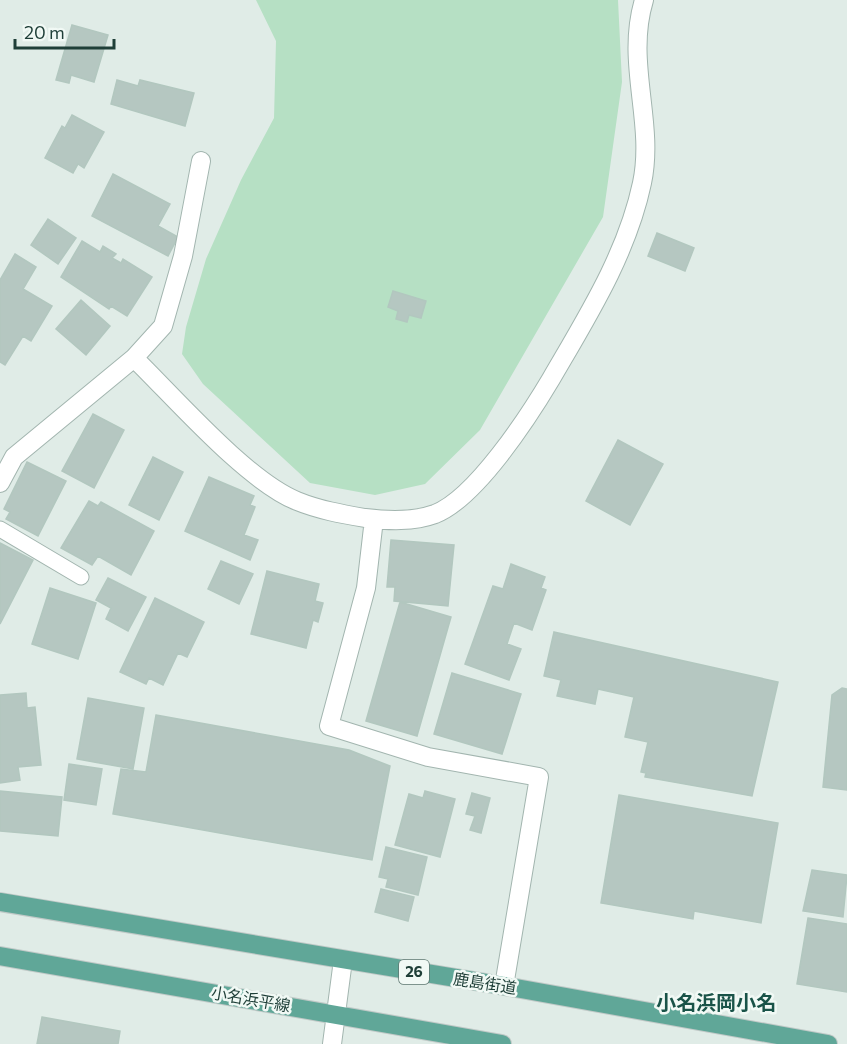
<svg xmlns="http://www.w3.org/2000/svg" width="847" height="1044" font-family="Commissioner,'Noto Sans JP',sans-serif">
<rect width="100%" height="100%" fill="#e0ece7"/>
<path fill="#b6e0c4" d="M 256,0 L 618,0 L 622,82 L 603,217 L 480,430 L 425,484 L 375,495 L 310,483 L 203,384 L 182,354 L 186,327 L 206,259 L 241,180 L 274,118 L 276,41 Z"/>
<path fill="#b5c7c1" stroke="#b2c7bf" stroke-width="1.5" d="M 72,25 L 108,35 L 94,82 L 71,75 L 69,83 L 56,80 Z
M 117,80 L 138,86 L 140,80 L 194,93 L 185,126 L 111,104 Z
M 72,115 L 104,132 L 84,168 L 78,164 L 73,173 L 45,158 L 62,126 L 65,128 Z
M 113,174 L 170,204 L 158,226 L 178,237 L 168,256 L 92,216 Z
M 48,219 L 76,238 L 58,264 L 31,245 Z
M 657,233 L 694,248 L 685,271 L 648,256 Z
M 82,241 L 100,252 L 103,246 L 116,254 L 112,258 L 121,263 L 123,259 L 152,277 L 127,316 L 111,306 L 109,309 L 61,277 Z
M 15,254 L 36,267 L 23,289 L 52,306 L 31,341 L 23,336 L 5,365 L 0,362 L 0,280 Z
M 393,291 L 426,301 L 421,318 L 409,315 L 407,322 L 396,319 L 398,311 L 388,307 Z
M 81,300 L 110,326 L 86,355 L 56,329 Z
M 93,414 L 124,430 L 94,488 L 62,471 Z
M 618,440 L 663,464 L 630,525 L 586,501 Z
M 153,457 L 183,472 L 159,520 L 129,505 Z
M 27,462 L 66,481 L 38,536 L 6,519 L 10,512 L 4,509 Z
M 209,477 L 254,496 L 250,505 L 255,507 L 244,535 L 258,540 L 250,560 L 185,531 Z
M 89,501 L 98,506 L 101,502 L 154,531 L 131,575 L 98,556 L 92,565 L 61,548 Z
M 391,540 L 454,545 L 448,606 L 394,601 L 395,587 L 387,587 Z
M 0,543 L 33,560 L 0,624 Z
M 221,561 L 253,574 L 239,604 L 208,589 Z
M 511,564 L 545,577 L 541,588 L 546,590 L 532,630 L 514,623 L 507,644 L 521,649 L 509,680 L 465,664 L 493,586 L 503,589 Z
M 267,571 L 319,584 L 315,601 L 323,603 L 318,622 L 313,620 L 306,648 L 251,634 Z
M 108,578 L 146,597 L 128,631 L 106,619 L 111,608 L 96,600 Z
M 50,588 L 96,603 L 78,659 L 32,644 Z
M 155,598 L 204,622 L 187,657 L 178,653 L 163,685 L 149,678 L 146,684 L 120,672 Z
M 400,602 L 451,617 L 417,736 L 366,721 Z
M 554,632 L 778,682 L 752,796 L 645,777 L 646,773 L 641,772 L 648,742 L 625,737 L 634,697 L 598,689 L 595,704 L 557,696 L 561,680 L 544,676 Z
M 452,673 L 521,694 L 502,754 L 434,734 Z
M 842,688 L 847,689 L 847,790 L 823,787 L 832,695 Z
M 26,693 L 27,708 L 35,707 L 41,765 L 18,767 L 20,780 L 0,783 L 0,695 Z
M 88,698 L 144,708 L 133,769 L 77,759 Z
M 156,715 L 349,750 L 390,766 L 372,860 L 113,814 L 121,769 L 146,772 Z
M 69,764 L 102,769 L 96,805 L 64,800 Z
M 0,791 L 62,797 L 58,836 L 0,831 Z
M 425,791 L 455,799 L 440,857 L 395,845 L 409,794 L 423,798 Z
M 472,793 L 490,798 L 481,833 L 470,830 L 475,816 L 466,814 Z
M 619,795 L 778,823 L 761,923 L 694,911 L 693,919 L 601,903 Z
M 386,847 L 427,857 L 418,895 L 386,887 L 388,879 L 379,877 Z
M 812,870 L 847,875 L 843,917 L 803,911 Z
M 381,889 L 414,897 L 408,921 L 375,912 Z
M 808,918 L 847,924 L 847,992 L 797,984 Z
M 42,1017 L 120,1031 L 118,1044 L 37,1044 Z"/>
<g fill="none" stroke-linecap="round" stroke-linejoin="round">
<defs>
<path id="lane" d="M 0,529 L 81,577"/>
<path id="street" d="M 134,358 C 175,398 247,481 297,501 C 319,510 342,514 365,518 C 389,521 413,522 435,514 C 476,498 529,416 551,379 C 587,317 627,254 642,183 C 655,122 625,63 644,0
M 0,483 L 14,457 L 134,358 L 163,326 L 183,256 L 201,161
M 374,519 L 366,588 L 329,726 L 428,757 L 539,777 L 504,986
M 332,1044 L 343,960"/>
<path id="primary" d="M 0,902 L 504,986 L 828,1044
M 0,956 L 502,1044"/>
</defs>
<use href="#lane" stroke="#a2b5af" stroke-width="17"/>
<use href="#street" stroke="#a2b5af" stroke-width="20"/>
<use href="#primary" stroke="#c0c9c7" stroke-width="20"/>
<use href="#lane" stroke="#fff" stroke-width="15"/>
<use href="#street" stroke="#fff" stroke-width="18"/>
<use href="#primary" stroke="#60a798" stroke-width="18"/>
</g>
<g text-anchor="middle" stroke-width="5" stroke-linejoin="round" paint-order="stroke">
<rect fill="#f1f9f5" stroke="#5e7771" stroke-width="1.5" x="399" y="960" width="30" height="24" rx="4.5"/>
<g font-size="15" font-weight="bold" fill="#1f3f38">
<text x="414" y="977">26</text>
</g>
<g font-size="16" fill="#1f3f38" stroke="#f1f9f5">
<text transform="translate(485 983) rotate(9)" y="6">鹿島街道</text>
<text transform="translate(251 999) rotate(10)" y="6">小名浜平線</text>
</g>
<g font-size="20" font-weight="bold" fill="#195348" stroke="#f1f9f5">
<text x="716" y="1010">小名浜岡小名</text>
</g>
</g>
<path d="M15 39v9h99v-9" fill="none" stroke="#1f3f38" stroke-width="3"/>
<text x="24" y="39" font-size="18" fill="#1f3f38" stroke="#f1f9f5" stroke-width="4.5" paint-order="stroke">20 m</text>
</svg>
